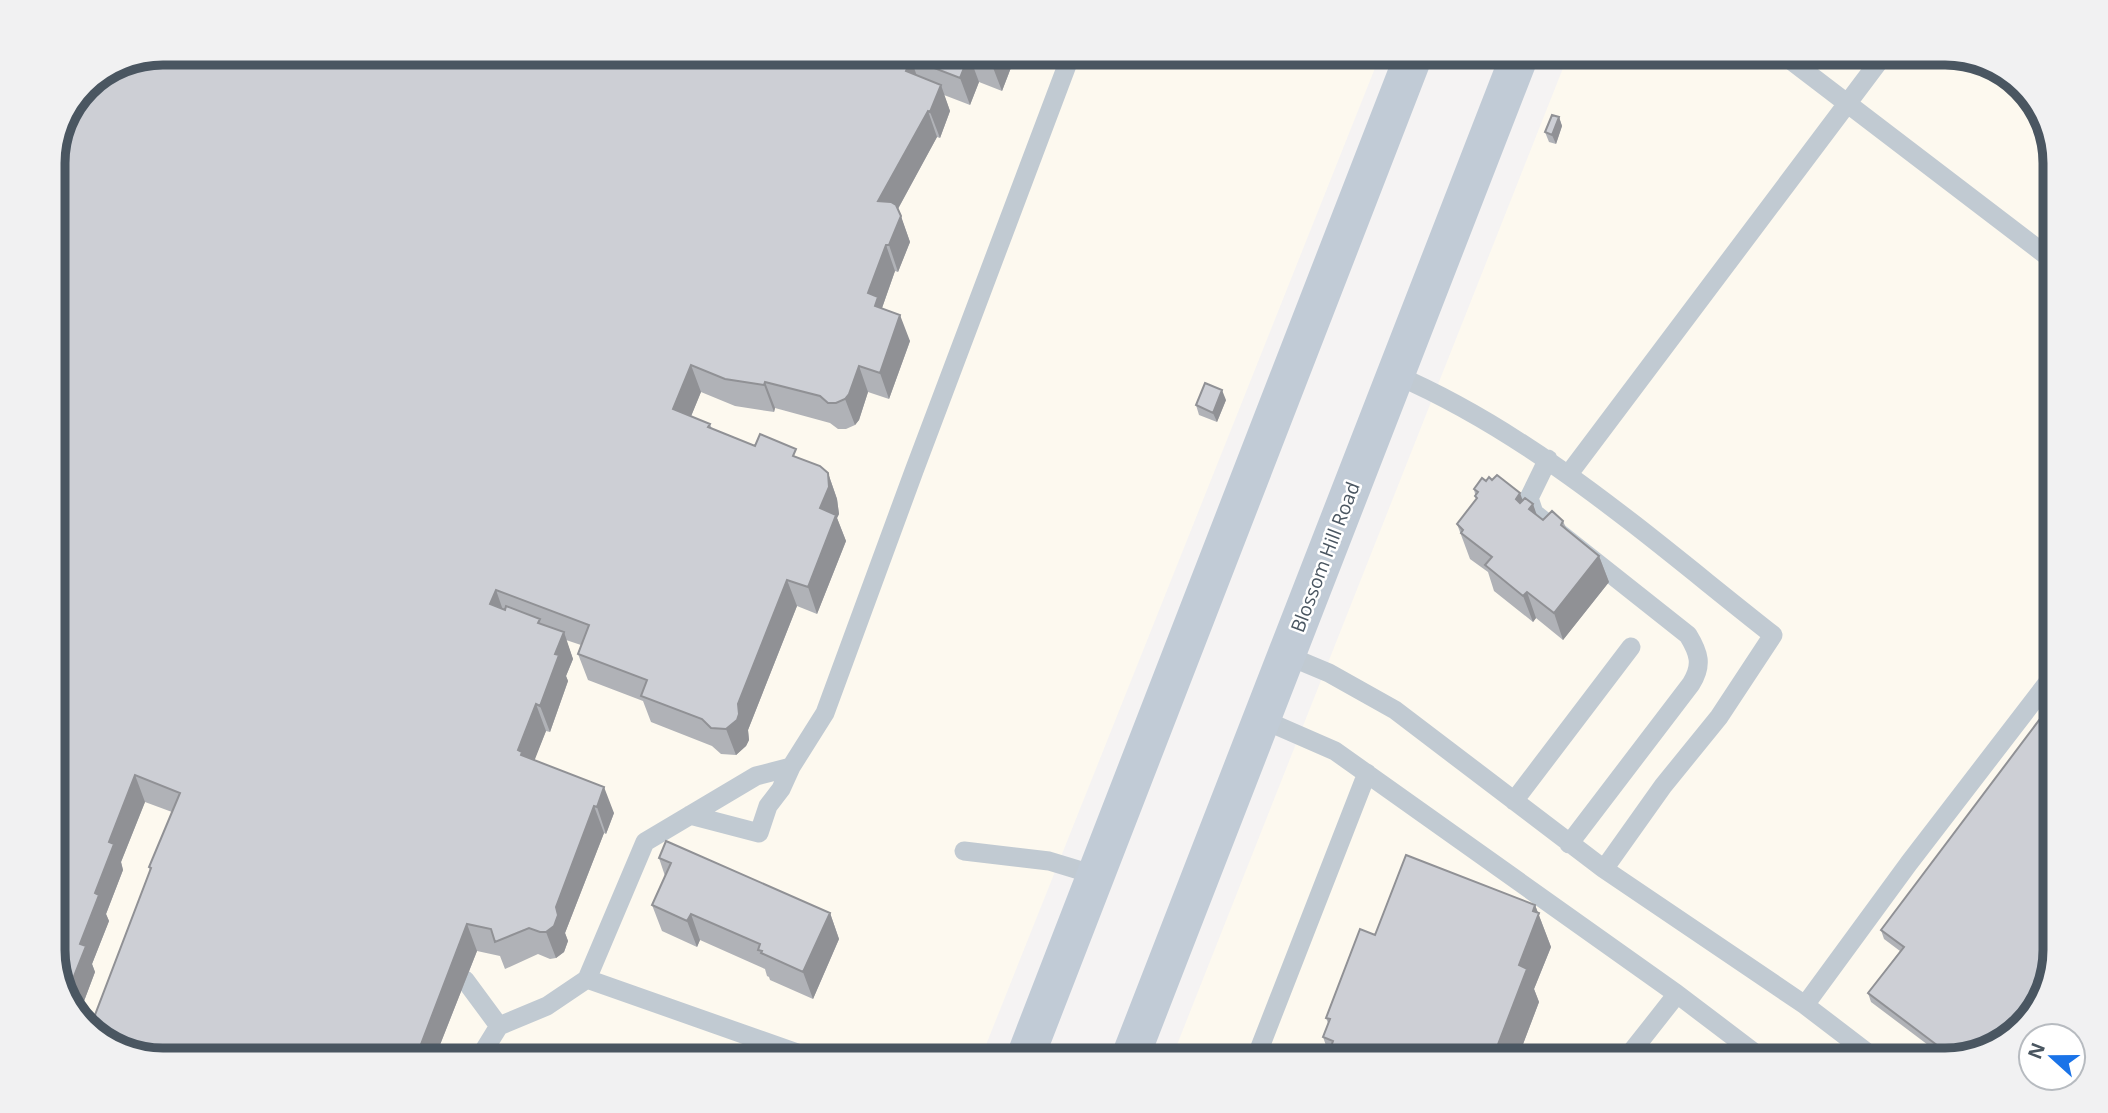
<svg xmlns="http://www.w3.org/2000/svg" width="2108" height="1113" font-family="'Open Sans',sans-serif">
<rect width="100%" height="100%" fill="#f5f3f3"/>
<path fill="#fdf9ef" d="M 1945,52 L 1994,64 L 2037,102 L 2055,156 L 2055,950 L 2044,999 L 2006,1042 L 1945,1060 L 1171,1060 L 1569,53 Z
M 163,53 L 1381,53 L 980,1060 L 163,1060 L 114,1049 L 71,1011 Z"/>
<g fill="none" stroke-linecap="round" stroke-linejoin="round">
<path stroke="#c1cad2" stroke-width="19" d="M 1780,52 L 2055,262
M 1396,375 C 1537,436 1653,541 1773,635 L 1719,717 L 1663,786 L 1604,869 L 1805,1005 L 1909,863 L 2055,673
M 1548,459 L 1529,498 L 1534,513 L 1688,635 C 1699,653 1703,665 1691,684 L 1569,844
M 1568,475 L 1886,52
M 1286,655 L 1329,673 L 1395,710 L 1604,869
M 1262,719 L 1335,751 L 1677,994 L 1625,1060
M 1514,801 L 1631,647
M 690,815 L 759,833 L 768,806 L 781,789 L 791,767 L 825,713 L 914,471 L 1072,52
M 964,851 L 1049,861 L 1095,875
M 587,979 L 817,1060
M 465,980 L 499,1026
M 1677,994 L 1764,1060
M 1805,1005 L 1877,1060
M 478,1060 L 499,1026 L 547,1006 L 587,979 L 645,842 L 756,776 L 791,767
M 1255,1060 L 1367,773"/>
<path stroke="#c1cbd6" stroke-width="38" d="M 1024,1060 L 1415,52
M 1129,1060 L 1521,52"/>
</g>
<path fill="#b0b2b7" d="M 1017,52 L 1002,91 L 979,82 L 970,105 L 944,95 L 950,111 L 940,138 L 937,137 L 898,209 L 910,242 L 898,272 L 895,271 L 882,308 L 910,341 L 889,399 L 868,392 L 859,420 L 855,425 L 846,429 L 838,429 L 830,423 L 775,408 L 774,412 L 735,406 L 701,392 L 691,416 L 710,424 L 712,429 L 755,446 L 799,458 L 828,473 L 837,499 L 839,514 L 837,518 L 846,541 L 817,614 L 797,606 L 748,730 L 749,740 L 746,746 L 736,755 L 721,754 L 712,746 L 651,722 L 643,701 L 588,680 L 578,654 L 581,645 L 566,640 L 573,659 L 566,676 L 568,681 L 550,732 L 546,731 L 534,760 L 614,813 L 606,834 L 604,833 L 565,933 L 568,941 L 564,952 L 556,958 L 550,959 L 538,954 L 505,969 L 500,956 L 477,951 L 434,1060 L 163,1060 L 150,871 L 149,867 L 172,812 L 145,802 L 121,862 L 123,870 L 106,914 L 109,921 L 92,964 L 95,972 L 78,1017 L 85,85 Z
M 1559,117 L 1562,126 L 1556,144 L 1549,142 L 1545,132 Z
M 1226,400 L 1217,422 L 1199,415 L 1196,405 Z
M 1486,481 L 1533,504 L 1536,515 L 1543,520 L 1563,521 L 1567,530 L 1599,556 L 1609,582 L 1563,640 L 1536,618 L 1533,622 L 1494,591 L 1488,572 L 1470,559 L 1457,524 L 1476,499 L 1474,489 Z
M 2055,699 L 2006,1042 L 1948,1060 L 1871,1002 L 1868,993 L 1900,951 L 1884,939 L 1881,930 Z
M 659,858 L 830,913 L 839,939 L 813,999 L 770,980 L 769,977 L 767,976 L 765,969 L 700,940 L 697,947 L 662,931 L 652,905 L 665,876 Z
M 1535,905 L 1551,947 L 1534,989 L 1539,1002 L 1517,1060 L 1326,1060 L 1329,1054 L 1323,1037 L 1328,1023 L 1326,1018 L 1375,935 Z"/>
<path fill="#909195" d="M 997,52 L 1017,52 L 1002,91 L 992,65 Z
M 969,55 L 979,82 L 970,105 L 960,78 Z
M 911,59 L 920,85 L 906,71 Z
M 941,85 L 950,111 L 940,138 L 930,112 Z
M 928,111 L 937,137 L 888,227 L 878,201 Z
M 1559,117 L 1562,126 L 1556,144 L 1552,135 Z
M 901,216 L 910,242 L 898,272 L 889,245 Z
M 886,245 L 895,271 L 882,308 L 885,332 L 868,293 Z
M 900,315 L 910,341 L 889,399 L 880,373 Z
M 691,365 L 701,392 L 683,436 L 673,409 Z
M 859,366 L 868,392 L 859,420 L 855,425 L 845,399 Z
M 765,382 L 775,408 L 774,412 L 764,385 Z
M 1222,390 L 1226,400 L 1217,422 L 1213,413 Z
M 828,473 L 837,499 L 839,514 L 837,518 L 846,541 L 817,614 L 808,587 L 820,508 Z
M 1520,493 L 1530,520 L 1516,499 Z
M 1533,504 L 1542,530 L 1529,509 Z
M 1599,556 L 1609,582 L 1563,640 L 1554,613 Z
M 787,580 L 797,606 L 748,730 L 749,740 L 746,746 L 736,755 L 726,729 L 738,704 Z
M 496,590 L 505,616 L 490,604 Z
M 1527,592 L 1536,618 L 1533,622 L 1523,596 Z
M 564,632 L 573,659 L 566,676 L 568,681 L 550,732 L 540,706 L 555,654 Z
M 536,704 L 546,731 L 530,772 L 518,750 Z
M 135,775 L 145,802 L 121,862 L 123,870 L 106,914 L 109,921 L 92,964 L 95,972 L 78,1017 L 71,1011 L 66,996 L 109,842 Z
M 604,787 L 614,813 L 606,834 L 597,807 Z
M 594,806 L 604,833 L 565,933 L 568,941 L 564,952 L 556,958 L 546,932 Z
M 1535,905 L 1551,947 L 1534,989 L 1539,1002 L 1517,1060 L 1492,1060 Z
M 830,913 L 839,939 L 813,999 L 803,972 Z
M 691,914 L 700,940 L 697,947 L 687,921 Z
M 467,924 L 477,951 L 434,1060 L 415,1060 Z"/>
<path fill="#cdcfd5" stroke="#909195" stroke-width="2" d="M 163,52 L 997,52 L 992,65 L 969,55 L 960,78 L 911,59 L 906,71 L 941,85 L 930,112 L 928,111 L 878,201 L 891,202 L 896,205 L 901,216 L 889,245 L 886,245 L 868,293 L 878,297 L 875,306 L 900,315 L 880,373 L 859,366 L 849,394 L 845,399 L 836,403 L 828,403 L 820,396 L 765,382 L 764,385 L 725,379 L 691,365 L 673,409 L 710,424 L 708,427 L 755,446 L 760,434 L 796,449 L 793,456 L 820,466 L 828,473 L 829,487 L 820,508 L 836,515 L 808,587 L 787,580 L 738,704 L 739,714 L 737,720 L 726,729 L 711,728 L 702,719 L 641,696 L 647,680 L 578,654 L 589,625 L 496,590 L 490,604 L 505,610 L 506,606 L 540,619 L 538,623 L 564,632 L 555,654 L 559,655 L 540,706 L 536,704 L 518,750 L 522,752 L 521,755 L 604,787 L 597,807 L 594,806 L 556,907 L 558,915 L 554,926 L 546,932 L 540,932 L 529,928 L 495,942 L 491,929 L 467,924 L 415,1060 L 163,1060 L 114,1049 L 90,1028 L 151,868 L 149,867 L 180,793 L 135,775 L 109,842 L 114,844 L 95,893 L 99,895 L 80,944 L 86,946 L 66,996 L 53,958 L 53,156 L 85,85 Z
M 1552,115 L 1559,117 L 1552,135 L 1545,132 Z
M 1205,383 L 1222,390 L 1213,413 L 1196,405 Z
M 1497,475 L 1520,493 L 1516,499 L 1520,503 L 1525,498 L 1533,504 L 1529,509 L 1543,520 L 1552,511 L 1563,521 L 1561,525 L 1599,556 L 1554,613 L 1527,592 L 1523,596 L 1485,565 L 1492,557 L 1461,533 L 1463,530 L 1457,524 L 1477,498 L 1475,496 L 1478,492 L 1474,489 L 1482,478 L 1486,481 L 1489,477 L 1492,480 Z
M 2055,699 L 2055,950 L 2044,999 L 2006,1042 L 1954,1058 L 1868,993 L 1904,947 L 1881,930 Z
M 666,841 L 830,913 L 803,972 L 761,953 L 762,951 L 758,950 L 760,944 L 691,914 L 687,921 L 652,905 L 671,863 L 659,858 Z
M 1406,855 L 1535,905 L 1533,911 L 1539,913 L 1519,965 L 1527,969 L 1492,1060 L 1326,1060 L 1333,1041 L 1323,1037 L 1330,1019 L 1326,1018 L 1360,929 L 1375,935 Z"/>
<g text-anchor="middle" stroke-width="5" stroke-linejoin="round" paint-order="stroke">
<g font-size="19" fill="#4a5661" stroke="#fff">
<text transform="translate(1325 557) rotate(-69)" y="7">Blossom Hill Road</text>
</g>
</g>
<path d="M0 0H2108V1113H0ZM163 65H1945A98 98 0 0 1 2043 163V950A98 98 0 0 1 1945 1048H163A98 98 0 0 1 65 950V163A98 98 0 0 1 163 65Z" fill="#f1f1f2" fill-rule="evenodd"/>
<path fill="none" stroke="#4a5661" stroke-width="9" d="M163 65H1945A98 98 0 0 1 2043 163V950A98 98 0 0 1 1945 1048H163A98 98 0 0 1 65 950V163A98 98 0 0 1 163 65Z"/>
<g transform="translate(2052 1057) rotate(291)"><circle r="33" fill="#ffffff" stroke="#b7bbc0" stroke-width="2"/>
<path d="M0-5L12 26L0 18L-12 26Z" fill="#1a73e8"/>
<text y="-10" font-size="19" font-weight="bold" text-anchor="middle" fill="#4a5661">N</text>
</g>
</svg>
